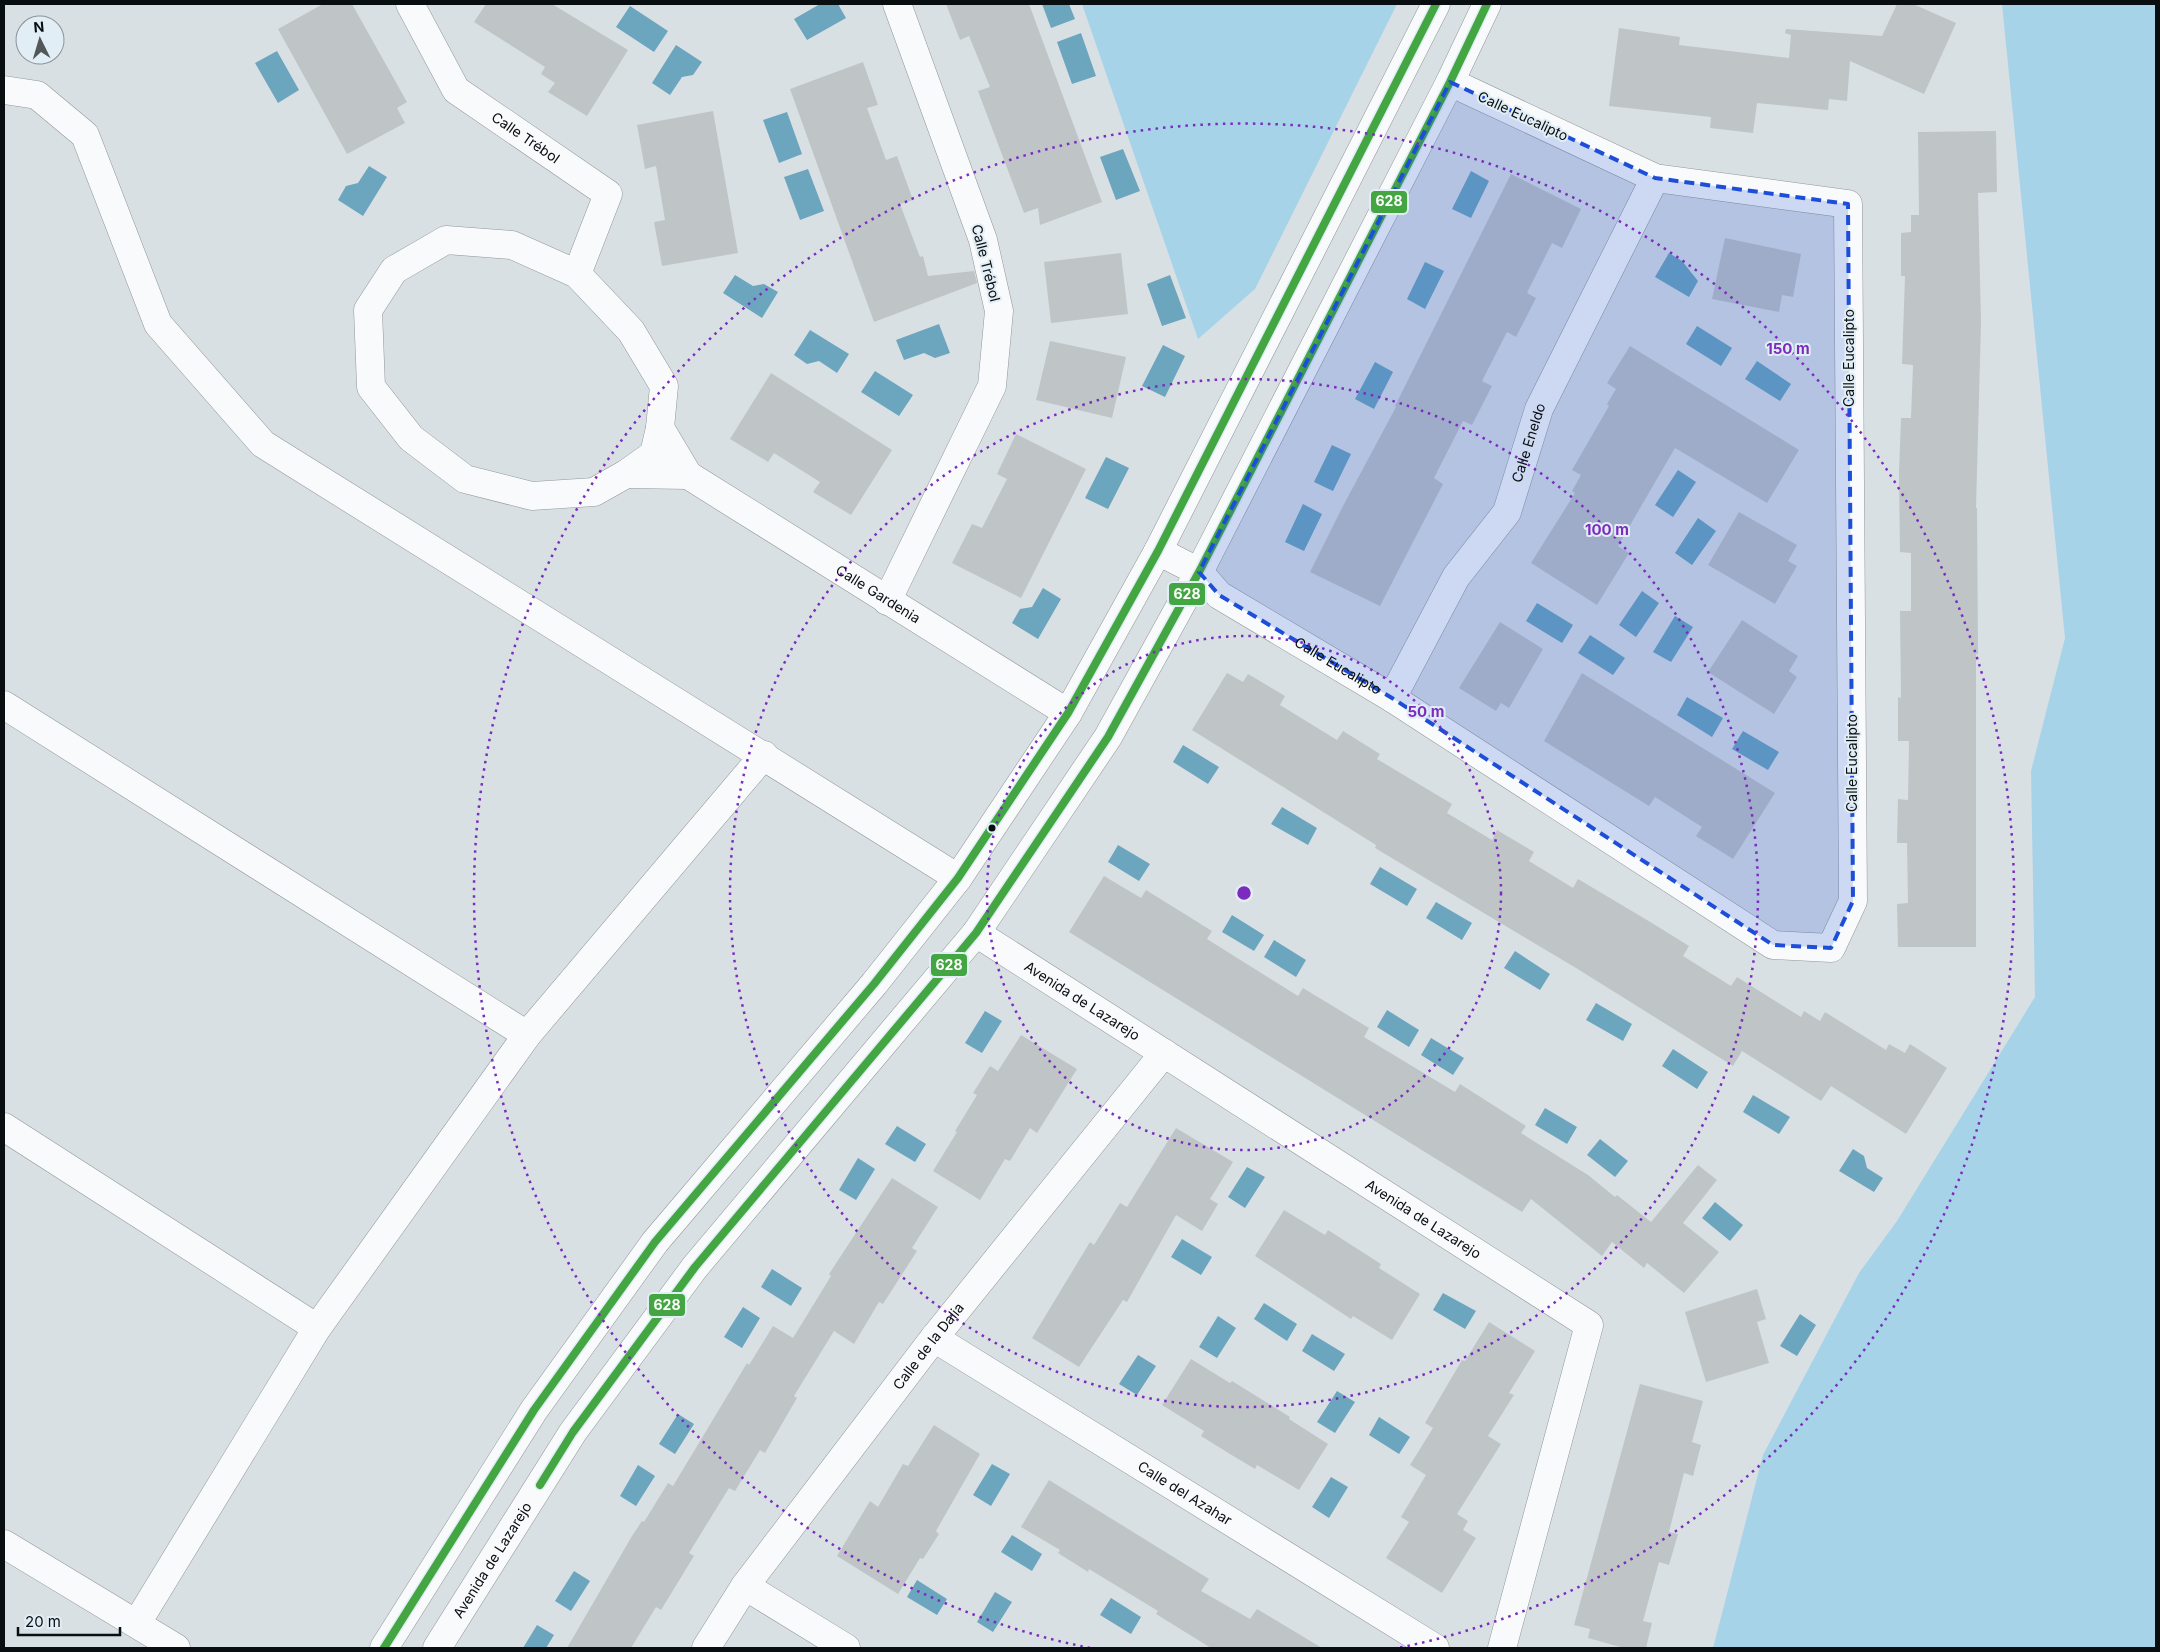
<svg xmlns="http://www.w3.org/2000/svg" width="2160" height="1652" font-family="Inter,sans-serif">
<rect width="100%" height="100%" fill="#d9e0e4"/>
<path fill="#a6d3e8" d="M 1082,4 L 1397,4 L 1255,289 L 1198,339 Z
M 2002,4 L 2156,4 L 2156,1648 L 1713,1648 L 1763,1455 L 1859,1273 L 1897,1221 L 2035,997 L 2031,771 L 2065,638 Z"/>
<path fill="#6ca5be" d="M 820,4 L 838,4 L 846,18 L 807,40 L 794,19 Z
M 1042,4 L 1069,4 L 1075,19 L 1051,28 Z
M 630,6 L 668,31 L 654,52 L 616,27 Z
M 1081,33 L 1096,76 L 1072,84 L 1057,42 Z
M 676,45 L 702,62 L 693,75 L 682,77 L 670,95 L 652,83 Z
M 277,51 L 299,90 L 278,103 L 255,63 Z
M 787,112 L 802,154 L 779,163 L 763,120 Z
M 1123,149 L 1140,191 L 1116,200 L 1100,157 Z
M 369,166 L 387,177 L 363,216 L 338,200 L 346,186 L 358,183 Z
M 808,169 L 824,211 L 800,220 L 784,177 Z
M 1471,171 L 1489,181 L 1471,218 L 1452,209 Z
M 1669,253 L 1682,261 L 1698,281 L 1689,297 L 1655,277 Z
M 1425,262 L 1444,271 L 1425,309 L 1407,299 Z
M 735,275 L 753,286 L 764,284 L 778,292 L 762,318 L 723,293 Z
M 1170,275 L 1186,318 L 1162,326 L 1147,284 Z
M 939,324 L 950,353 L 935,358 L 924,353 L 904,360 L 896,340 Z
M 1697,326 L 1732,348 L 1721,366 L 1686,344 Z
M 810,330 L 849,354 L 837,373 L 819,361 L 807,364 L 794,355 Z
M 1163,345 L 1185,356 L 1165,397 L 1142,386 Z
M 1757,361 L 1791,384 L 1780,401 L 1745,379 Z
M 1375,362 L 1393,372 L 1374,409 L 1355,399 Z
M 875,371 L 913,395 L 899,416 L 861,392 Z
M 1332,445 L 1351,454 L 1333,491 L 1314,482 Z
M 1106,457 L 1129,468 L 1108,509 L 1085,498 Z
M 1678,470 L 1696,482 L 1673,517 L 1655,505 Z
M 1303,504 L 1322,514 L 1304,551 L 1285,542 Z
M 1698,518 L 1716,531 L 1692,565 L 1675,553 Z
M 1043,588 L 1061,599 L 1038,639 L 1012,623 L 1020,609 L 1032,607 Z
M 1642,591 L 1659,603 L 1636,637 L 1619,625 Z
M 1537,603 L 1573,625 L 1562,643 L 1526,621 Z
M 1675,616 L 1693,627 L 1671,662 L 1653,652 Z
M 1590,635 L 1625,658 L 1613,675 L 1578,653 Z
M 1687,697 L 1723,718 L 1712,737 L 1677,715 Z
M 1743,731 L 1779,752 L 1768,770 L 1732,749 Z
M 1183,745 L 1219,767 L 1208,784 L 1173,762 Z
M 1282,807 L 1317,828 L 1308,845 L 1271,824 Z
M 1118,845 L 1150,864 L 1139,881 L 1108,862 Z
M 1380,867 L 1417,889 L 1407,906 L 1370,884 Z
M 1436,902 L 1472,923 L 1462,940 L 1426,918 Z
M 1232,915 L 1264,935 L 1254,951 L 1222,932 Z
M 1274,940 L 1306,960 L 1296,977 L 1264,957 Z
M 1515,951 L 1550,974 L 1540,990 L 1504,968 Z
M 1596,1003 L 1632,1024 L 1623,1041 L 1586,1020 Z
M 1387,1010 L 1419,1030 L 1409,1047 L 1377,1027 Z
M 985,1011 L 1002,1021 L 982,1053 L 965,1043 Z
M 1431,1038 L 1464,1058 L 1453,1075 L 1421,1055 Z
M 1673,1049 L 1708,1072 L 1697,1089 L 1662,1066 Z
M 1753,1095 L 1790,1117 L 1779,1134 L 1743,1112 Z
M 1545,1108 L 1577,1127 L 1567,1144 L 1535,1125 Z
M 897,1126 L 926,1144 L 915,1162 L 885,1144 Z
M 1600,1139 L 1628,1161 L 1615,1177 L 1587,1155 Z
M 1853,1149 L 1864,1156 L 1867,1168 L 1883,1178 L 1874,1192 L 1839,1171 Z
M 858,1158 L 875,1169 L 856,1200 L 839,1190 Z
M 1247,1167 L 1265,1177 L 1245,1208 L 1228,1197 Z
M 1715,1202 L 1743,1225 L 1730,1241 L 1702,1218 Z
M 1182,1239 L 1212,1257 L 1201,1275 L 1171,1257 Z
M 772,1269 L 802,1288 L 791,1306 L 761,1287 Z
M 1443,1293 L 1476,1311 L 1465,1329 L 1433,1310 Z
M 1264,1303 L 1297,1324 L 1287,1341 L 1254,1319 Z
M 743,1307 L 760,1318 L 742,1348 L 724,1337 Z
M 1800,1314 L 1816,1325 L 1797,1356 L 1780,1346 Z
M 1218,1316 L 1236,1328 L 1217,1358 L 1199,1347 Z
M 1312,1334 L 1345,1354 L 1334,1371 L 1302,1351 Z
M 1138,1355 L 1156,1366 L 1137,1395 L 1119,1384 Z
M 1337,1391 L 1355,1402 L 1335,1433 L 1317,1422 Z
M 678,1414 L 694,1424 L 675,1454 L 659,1444 Z
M 1379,1417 L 1410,1437 L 1399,1454 L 1369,1435 Z
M 992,1464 L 1010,1474 L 991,1506 L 973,1495 Z
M 638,1465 L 655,1476 L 636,1506 L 620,1496 Z
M 1331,1477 L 1348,1487 L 1329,1518 L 1312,1507 Z
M 1012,1535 L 1042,1554 L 1032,1571 L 1001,1552 Z
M 574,1571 L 590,1581 L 571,1611 L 555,1601 Z
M 917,1580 L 947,1599 L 937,1615 L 907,1597 Z
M 995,1592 L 1012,1602 L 993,1632 L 977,1622 Z
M 1111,1598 L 1141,1617 L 1131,1634 L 1100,1615 Z
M 537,1625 L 554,1635 L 546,1648 L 523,1648 Z"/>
<path fill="#bfc4c7" d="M 323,4 L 352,4 L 407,102 L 397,108 L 405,123 L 347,154 L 278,29 Z
M 486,4 L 552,4 L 628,50 L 587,116 L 548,92 L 555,83 L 541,74 L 545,67 L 474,22 Z
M 946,4 L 1029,4 L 1102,202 L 1040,225 L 1038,208 L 1024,213 L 978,91 L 990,87 L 969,36 L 960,40 Z
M 1897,4 L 1913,4 L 1956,23 L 1924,94 L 1850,61 L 1847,101 L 1829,99 L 1828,110 L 1757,103 L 1753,133 L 1710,128 L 1711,117 L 1609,106 L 1619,28 L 1680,37 L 1679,45 L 1789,58 L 1791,35 L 1785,33 L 1786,29 L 1882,36 Z
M 863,62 L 878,105 L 867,108 L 886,160 L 897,156 L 913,200 L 900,204 L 920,257 L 923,256 L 928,276 L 974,271 L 977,283 L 874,322 L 790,89 Z
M 713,111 L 738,253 L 662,266 L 654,222 L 665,220 L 656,166 L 645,169 L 637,125 Z
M 1996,131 L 1997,192 L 1978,193 L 1981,323 L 1976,508 L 1977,508 L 1978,654 L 1976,654 L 1976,947 L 1898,947 L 1897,904 L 1908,903 L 1907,843 L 1897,843 L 1898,799 L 1908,800 L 1909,741 L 1898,741 L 1898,697 L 1901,698 L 1900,611 L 1911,611 L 1911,553 L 1900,552 L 1899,473 L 1901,418 L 1911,418 L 1913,365 L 1902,364 L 1905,276 L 1901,276 L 1901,233 L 1911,232 L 1911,215 L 1919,215 L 1918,132 Z
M 1511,174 L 1581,209 L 1562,248 L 1552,243 L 1527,293 L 1536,298 L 1516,337 L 1507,332 L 1482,381 L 1492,386 L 1472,425 L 1463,421 L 1434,478 L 1443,484 L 1380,606 L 1310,572 L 1343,506 L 1396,407 L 1395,406 Z
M 1725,238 L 1801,254 L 1793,297 L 1782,295 L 1779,312 L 1712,299 Z
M 1121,253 L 1128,314 L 1051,323 L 1044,262 Z
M 1050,341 L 1126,357 L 1112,418 L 1036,400 Z
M 1630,346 L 1799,450 L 1767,503 L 1675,448 L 1618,546 L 1629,553 L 1597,605 L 1531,563 L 1575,493 L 1572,491 L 1581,475 L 1572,470 L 1609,406 L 1607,404 L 1616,389 L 1607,383 Z
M 771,373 L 892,450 L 851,515 L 813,492 L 820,482 L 774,453 L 768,462 L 730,439 Z
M 1016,434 L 1086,469 L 1021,598 L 952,563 L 972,524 L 982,528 L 1007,479 L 997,474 Z
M 1739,512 L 1797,545 L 1788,561 L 1797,566 L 1775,604 L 1708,565 Z
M 1742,620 L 1798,656 L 1789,671 L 1797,677 L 1774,714 L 1708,672 Z
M 1500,622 L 1543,649 L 1509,708 L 1501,703 L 1496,711 L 1459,688 Z
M 1227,673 L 1243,682 L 1248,674 L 1285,696 L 1280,705 L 1337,740 L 1343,731 L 1380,754 L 1377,759 L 1452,804 L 1447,813 L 1492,840 L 1497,830 L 1534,852 L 1529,861 L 1573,888 L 1578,879 L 1652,923 L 1689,946 L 1683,956 L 1731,986 L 1737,977 L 1801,1017 L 1804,1011 L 1820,1021 L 1825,1012 L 1886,1050 L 1889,1044 L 1905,1053 L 1910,1044 L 1947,1068 L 1906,1134 L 1831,1086 L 1821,1101 L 1742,1051 L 1733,1066 L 1576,968 L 1375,848 L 1376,845 L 1192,730 Z
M 1582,673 L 1775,793 L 1733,859 L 1696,836 L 1702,827 L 1655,797 L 1649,806 L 1544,741 Z
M 1104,876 L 1141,898 L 1146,890 L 1212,931 L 1207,939 L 1258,971 L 1298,996 L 1303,988 L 1369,1028 L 1364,1037 L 1455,1092 L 1460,1084 L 1526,1126 L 1521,1133 L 1588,1175 L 1615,1197 L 1617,1195 L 1651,1222 L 1698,1165 L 1717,1180 L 1683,1223 L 1719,1252 L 1684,1293 L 1647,1263 L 1644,1268 L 1612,1242 L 1602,1256 L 1531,1199 L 1522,1212 L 1069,932 Z
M 1021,1035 L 1077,1069 L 1037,1133 L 1030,1128 L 1010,1161 L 1005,1159 L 980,1200 L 933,1171 L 957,1132 L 955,1131 L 977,1095 L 973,1093 L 990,1066 L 998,1071 Z
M 1176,1128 L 1233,1162 L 1210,1199 L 1218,1204 L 1202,1231 L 1176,1215 L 1127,1302 L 1123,1300 L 1079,1367 L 1032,1338 L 1090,1242 L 1094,1245 L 1120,1203 L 1127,1207 Z
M 892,1178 L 938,1207 L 912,1248 L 917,1251 L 883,1304 L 879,1302 L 854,1344 L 834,1331 L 794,1396 L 797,1398 L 765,1453 L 760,1450 L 735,1491 L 729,1488 L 689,1553 L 694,1556 L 661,1610 L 656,1607 L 631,1648 L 567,1648 L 632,1536 L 642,1521 L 644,1522 L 668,1483 L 673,1486 L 747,1363 L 749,1365 L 773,1326 L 793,1338 L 831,1276 L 829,1274 Z
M 1284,1210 L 1325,1235 L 1328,1230 L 1381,1264 L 1379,1268 L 1420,1294 L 1392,1340 L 1353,1316 L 1351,1319 L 1255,1256 Z
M 1757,1289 L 1766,1319 L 1757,1322 L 1769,1363 L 1706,1382 L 1685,1312 Z
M 1489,1322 L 1535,1351 L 1509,1393 L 1514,1395 L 1488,1436 L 1501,1444 L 1457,1514 L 1468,1521 L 1463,1530 L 1476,1538 L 1442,1593 L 1386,1558 L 1409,1522 L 1401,1517 L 1426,1475 L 1410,1465 L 1433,1428 L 1425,1423 L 1462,1360 L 1465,1361 Z
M 1191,1359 L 1230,1383 L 1232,1381 L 1290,1417 L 1289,1419 L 1328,1444 L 1299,1490 L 1257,1465 L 1255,1469 L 1230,1454 L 1201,1436 L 1204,1431 L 1162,1405 Z
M 1640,1384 L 1703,1401 L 1692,1442 L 1701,1445 L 1693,1476 L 1684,1473 L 1669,1532 L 1678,1534 L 1669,1565 L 1659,1562 L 1643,1621 L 1652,1623 L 1646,1648 L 1624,1648 L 1588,1638 L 1590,1629 L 1574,1625 Z
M 934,1425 L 980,1454 L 936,1531 L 939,1534 L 923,1559 L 920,1558 L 898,1594 L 837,1556 L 870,1501 L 878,1507 L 903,1464 L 908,1466 Z
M 1049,1480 L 1209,1579 L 1201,1591 L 1250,1619 L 1257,1609 L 1322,1648 L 1211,1648 L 1156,1614 L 1158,1611 L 1089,1569 L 1088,1572 L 1058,1553 L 1060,1550 L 1021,1527 Z"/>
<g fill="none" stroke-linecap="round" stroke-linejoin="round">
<defs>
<g id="minor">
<path id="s1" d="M 410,4 L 456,90 L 608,194 L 577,274"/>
<path d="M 4,90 L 37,95 L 85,135 L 158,324 L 263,444 L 958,878"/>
<path d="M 446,240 L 512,245 L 577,274 L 631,331 L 664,386 L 660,428 L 654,454 L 626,474 L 594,492 L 532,496 L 465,479 L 411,438 L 371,387 L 368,310 L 394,270 Z"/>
<path id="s2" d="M 660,428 L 688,475 L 1068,713"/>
<path d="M 626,474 L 688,475"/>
<path id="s3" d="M 1158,551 L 1199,572 L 1219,595 L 1392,698 L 1773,945 L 1831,948 L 1853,901 L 1848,204 L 1655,178 L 1450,82"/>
<path d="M 887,601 L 992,386 L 999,311 L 983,240 L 897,4"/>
<path id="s4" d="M 1392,698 L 1456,577 L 1507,512 L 1539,409 L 1655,178"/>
<path d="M 4,705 L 527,1035"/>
<path id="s5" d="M 976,933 L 1589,1325 L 1502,1648"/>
<path d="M 4,1127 L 317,1328"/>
<path id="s6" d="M 934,1338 L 1435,1648"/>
<path d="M 4,1544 L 176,1648"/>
<path d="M 745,1586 L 846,1648"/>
<path d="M 137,1623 L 317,1328 L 527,1035 L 764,755"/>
<path d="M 384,1648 L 534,1410 L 655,1242 L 874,984 L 958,878 L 1068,713 L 1158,551 L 1436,4"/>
<path id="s7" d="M 437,1648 L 573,1432 L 695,1267 L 976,933 L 1108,737 L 1199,572 L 1450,82 L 1487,4"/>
<path id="s8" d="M 706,1648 L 745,1586 L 934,1338 L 1164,1053"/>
</g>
</defs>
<use href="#minor" stroke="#919699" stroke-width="29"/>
<use href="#minor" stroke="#f9fafb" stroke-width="28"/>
<defs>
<path id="bus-1" d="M 540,1485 L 573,1432 L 695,1267 L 976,933 L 1108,737 L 1199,572 L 1450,82 L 1487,4
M 384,1648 L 534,1410 L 655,1242 L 874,984 L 958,878 L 1068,713 L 1158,551 L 1436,4"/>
</defs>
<use href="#bus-1" stroke="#e1eef5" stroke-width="11"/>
<use href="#bus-1" stroke="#44a642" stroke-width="8"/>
</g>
<path fill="#1d4ed8" fill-opacity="0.2" stroke="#1d4ed8" stroke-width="4" stroke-dasharray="10 6" stroke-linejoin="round" d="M 1450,82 L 1655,178 L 1848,204 L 1853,901 L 1831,948 L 1773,945 L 1392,698 L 1219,595 L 1199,572 Z"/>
<g fill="none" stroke="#7b2cbf" stroke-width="2.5" stroke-dasharray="2.5 5">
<circle cx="1244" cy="893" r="257"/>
<circle cx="1244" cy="893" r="514"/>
<path d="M1090 1648A770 770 0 1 1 1398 1648"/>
</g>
<circle fill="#090e10" stroke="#e1eef5" stroke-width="2" cx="992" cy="828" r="4.5"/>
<g text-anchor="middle" stroke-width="4" stroke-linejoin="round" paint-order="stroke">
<g font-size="14" fill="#090e10" stroke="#e1eef5">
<text transform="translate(1523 116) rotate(25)" y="5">Calle Eucalipto</text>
<text dy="5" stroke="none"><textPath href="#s1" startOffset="182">Calle Trébol</textPath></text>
<text transform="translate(986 263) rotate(76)" y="5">Calle Trébol</text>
<text transform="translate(1849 358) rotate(-90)" y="5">Calle Eucalipto</text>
<text dy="5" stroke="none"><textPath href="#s4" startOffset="292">Calle Eneldo</textPath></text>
<text dy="5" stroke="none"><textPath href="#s2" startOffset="279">Calle Gardenia</textPath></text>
<text dy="5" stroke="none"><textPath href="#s3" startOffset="215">Calle Eucalipto</textPath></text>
<text transform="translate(1852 763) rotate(-90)" y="5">Calle Eucalipto</text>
<text dy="5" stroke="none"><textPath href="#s5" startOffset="126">Avenida de Lazarejo</textPath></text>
<text dy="5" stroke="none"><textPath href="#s5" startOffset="531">Avenida de Lazarejo</textPath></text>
<text dy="5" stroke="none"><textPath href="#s8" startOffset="375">Calle de la Dalia</textPath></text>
<text dy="5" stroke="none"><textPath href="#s6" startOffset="295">Calle del Azahar</textPath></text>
<text dy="5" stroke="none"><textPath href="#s7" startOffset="104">Avenida de Lazarejo</textPath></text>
</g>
</g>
<circle cx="1244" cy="893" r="8" fill="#7b2cbf" stroke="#e1eef5" stroke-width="2.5"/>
<g font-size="15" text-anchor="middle" font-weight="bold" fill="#7b2cbf" stroke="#e1eef5" stroke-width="4" stroke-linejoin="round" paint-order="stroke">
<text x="1788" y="354">150 m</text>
<text x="1607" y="535">100 m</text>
<text x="1426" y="717">50 m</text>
</g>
<g stroke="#e1eef5" stroke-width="2">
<rect x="1370" y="190" width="38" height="24" rx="5" fill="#44a642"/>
<rect x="1168" y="582" width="38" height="24" rx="5" fill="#44a642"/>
<rect x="930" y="953" width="38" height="24" rx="5" fill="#44a642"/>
<rect x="648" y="1293" width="38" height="24" rx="5" fill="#44a642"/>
</g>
<g font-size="14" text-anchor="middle" font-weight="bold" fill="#fff">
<text x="1389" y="206">628</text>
<text x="1187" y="599">628</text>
<text x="949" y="970">628</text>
<text x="667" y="1310">628</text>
</g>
<rect width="2160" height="1652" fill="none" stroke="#090e10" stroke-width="10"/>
<g transform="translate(40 40) rotate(355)"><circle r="24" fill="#e1eef5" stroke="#8b9499"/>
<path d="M0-4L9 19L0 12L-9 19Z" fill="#52585a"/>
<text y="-8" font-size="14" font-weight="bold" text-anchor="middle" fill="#090e10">N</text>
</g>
<path d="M18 1627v8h102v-8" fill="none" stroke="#090e10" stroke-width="2.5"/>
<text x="25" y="1627" font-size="15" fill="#090e10" stroke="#e1eef5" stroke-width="4" paint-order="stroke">20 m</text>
</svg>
